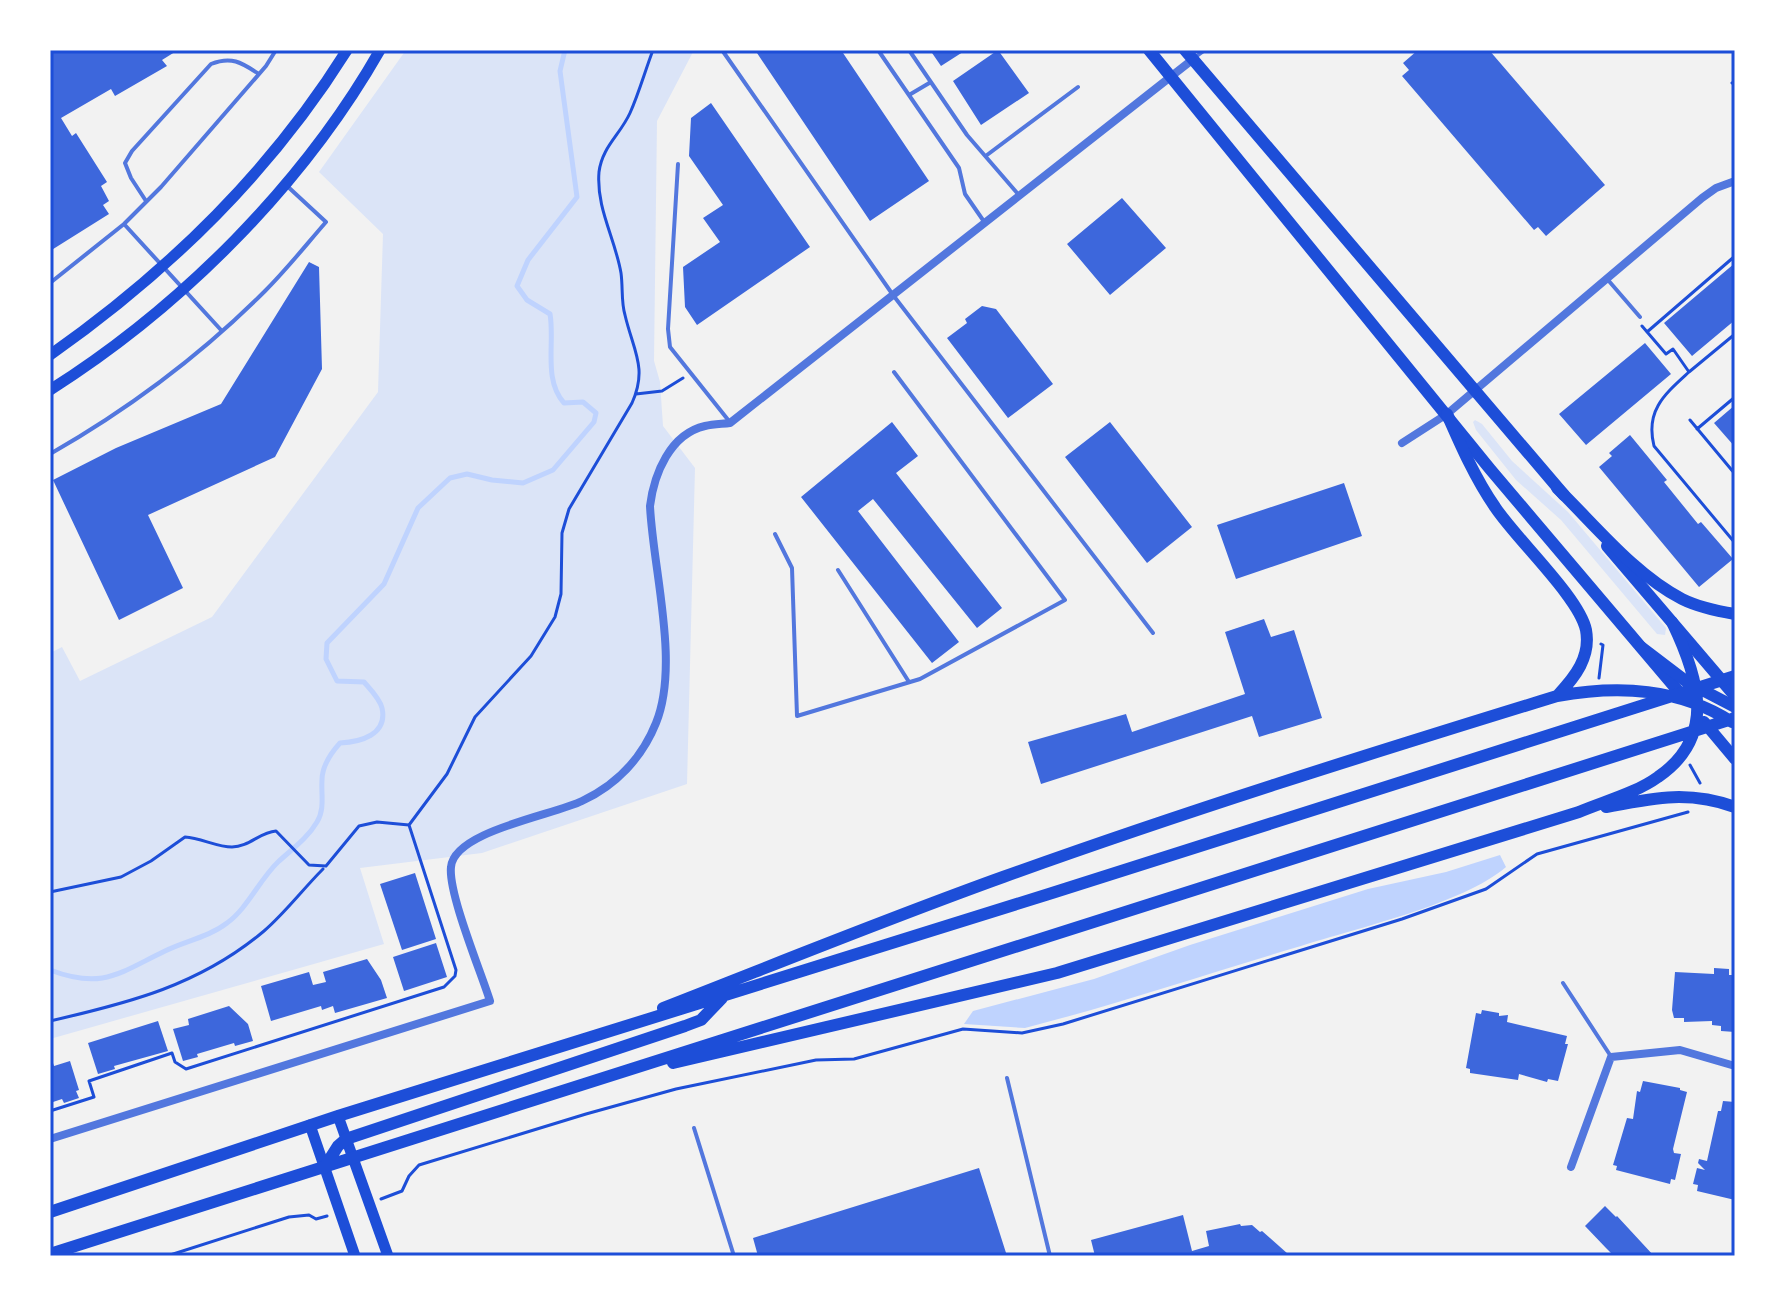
<svg xmlns="http://www.w3.org/2000/svg" width="1785" height="1306" font-family="'Exo 2',sans-serif">
<rect width="100%" height="100%" fill="#f2f2f2"/>
<path fill="#dbe4f7" d="M 406,50 L 694,50 L 657,121 L 654,361 L 660,382 L 663,426 L 695,468 L 687,784 L 482,853 L 360,868 L 384,944 L 50,1039 L 50,653 L 62,647 L 80,681 L 212,617 L 378,392 L 383,234 L 319,172 Z
M 1475,420 L 1482,424 L 1512,461 L 1568,512 L 1666,628 L 1665,635 L 1657,634 L 1561,520 L 1516,480 L 1476,430 L 1473,422 Z"/>
<path fill="#bfd3fe" d="M 1500,855 L 1506,867 C 1463,904 1357,928 1301,946 C 1209,973 1118,1004 1025,1028 L 964,1024 L 973,1011 L 1094,979 L 1190,945 L 1368,889 L 1446,872 Z"/>
<g fill="none" stroke-linecap="round" stroke-linejoin="round">
<path stroke="#bfd3fe" stroke-width="5" d="M 50,970 C 103,990 119,973 165,951 C 185,941 209,937 227,923 C 247,909 260,879 278,862 C 292,849 307,839 317,822 C 325,809 321,795 322,780 C 322,766 331,753 340,743 C 360,742 388,735 382,708 C 380,699 370,689 364,682 L 337,681 L 326,659 L 327,643 L 384,584 L 418,508 L 450,478 L 467,474 L 492,480 L 523,483 L 553,470 L 594,422 L 596,413 L 583,402 L 564,403 C 543,380 555,342 550,314 L 527,300 L 517,286 L 528,260 L 577,197 L 560,71 L 565,50"/>
</g>
<path fill="#3d67dc" d="M 50,50 L 178,50 L 162,60 L 167,66 L 115,96 L 111,89 L 61,118 L 72,136 L 76,133 L 107,182 L 101,186 L 109,201 L 103,205 L 109,214 L 50,251 Z
M 755,50 L 841,50 L 929,181 L 870,221 Z
M 930,50 L 966,50 L 941,66 Z
M 998,50 L 1029,93 L 981,125 L 953,81 Z
M 1418,50 L 1489,50 L 1605,185 L 1546,236 L 1538,227 L 1534,230 L 1402,76 L 1409,70 L 1403,63 Z
M 711,103 L 810,247 L 697,325 L 685,307 L 683,267 L 720,242 L 703,218 L 723,205 L 689,156 L 691,118 Z
M 1122,198 L 1166,248 L 1110,295 L 1067,244 Z
M 309,262 L 319,267 L 322,369 L 275,457 L 148,515 L 183,588 L 119,620 L 53,480 L 116,448 L 221,404 Z
M 1735,263 L 1735,320 L 1692,356 L 1664,323 Z
M 982,306 L 996,309 L 1053,384 L 1008,418 L 947,338 L 967,323 L 965,319 Z
M 1645,343 L 1671,374 L 1586,445 L 1559,414 Z
M 1735,405 L 1735,447 L 1714,423 Z
M 892,422 L 918,456 L 896,473 L 1002,608 L 977,628 L 873,499 L 858,511 L 959,642 L 932,663 L 801,497 Z
M 1110,422 L 1192,527 L 1147,563 L 1065,457 Z
M 1630,435 L 1667,480 L 1664,482 L 1698,524 L 1701,522 L 1733,559 L 1699,587 L 1599,467 L 1612,456 L 1609,453 Z
M 1344,483 L 1362,536 L 1236,579 L 1217,525 Z
M 1264,619 L 1271,637 L 1294,630 L 1322,718 L 1259,737 L 1252,716 L 1041,784 L 1028,742 L 1126,714 L 1132,732 L 1245,694 L 1225,632 Z
M 415,873 L 436,939 L 402,950 L 380,884 Z
M 436,943 L 447,977 L 404,991 L 393,957 Z
M 367,959 L 381,980 L 387,998 L 335,1013 L 333,1006 L 322,1010 L 321,1006 L 271,1021 L 261,986 L 309,972 L 313,985 L 326,982 L 323,972 Z
M 1714,968 L 1729,969 L 1729,975 L 1735,975 L 1735,1032 L 1721,1031 L 1721,1026 L 1712,1025 L 1712,1021 L 1684,1022 L 1684,1018 L 1674,1018 L 1672,1010 L 1675,972 L 1714,974 Z
M 229,1006 L 248,1024 L 253,1041 L 235,1046 L 234,1043 L 197,1054 L 198,1057 L 183,1061 L 173,1029 L 189,1025 L 188,1019 Z
M 1482,1010 L 1499,1013 L 1499,1016 L 1508,1015 L 1507,1022 L 1567,1036 L 1565,1044 L 1568,1044 L 1558,1081 L 1548,1079 L 1547,1082 L 1519,1074 L 1518,1080 L 1470,1073 L 1470,1069 L 1466,1068 L 1476,1013 L 1481,1014 Z
M 158,1021 L 168,1051 L 114,1066 L 115,1069 L 98,1074 L 88,1043 Z
M 70,1061 L 79,1090 L 76,1091 L 79,1098 L 64,1103 L 62,1099 L 50,1103 L 50,1064 L 53,1063 L 54,1066 Z
M 1643,1081 L 1680,1088 L 1680,1090 L 1687,1092 L 1673,1149 L 1674,1153 L 1681,1154 L 1675,1180 L 1671,1179 L 1670,1184 L 1616,1170 L 1617,1166 L 1613,1165 L 1627,1118 L 1633,1119 L 1637,1091 L 1640,1092 Z
M 1723,1101 L 1735,1102 L 1735,1200 L 1697,1191 L 1698,1185 L 1693,1184 L 1697,1168 L 1705,1170 L 1698,1163 L 1699,1159 L 1707,1161 L 1718,1111 L 1721,1111 Z
M 979,1168 L 1007,1256 L 758,1256 L 753,1238 Z
M 1605,1206 L 1616,1217 L 1617,1216 L 1654,1256 L 1614,1256 L 1606,1248 L 1585,1226 Z
M 1183,1215 L 1192,1251 L 1209,1246 L 1206,1231 L 1240,1224 L 1241,1226 L 1252,1225 L 1260,1232 L 1262,1231 L 1288,1254 L 1095,1256 L 1091,1240 Z"/>
<g fill="none" stroke-linecap="round" stroke-linejoin="round">
<path stroke="#1d4ed8" stroke-width="3" d="M 1732,83 L 1735,82
M 1642,326 L 1666,354 L 1673,349 L 1689,372 L 1735,334
M 1647,332 L 1735,256
M 1689,372 C 1665,394 1645,410 1654,446 L 1735,543
M 636,394 L 662,391 L 683,378
M 1690,420 L 1735,474
M 1697,429 L 1735,397
M 1599,678 L 1603,645 L 1601,644
M 1690,765 L 1700,783
M 50,892 L 121,877 L 151,861 L 185,837 C 201,838 217,847 232,847 C 249,847 260,832 276,831 L 309,865 L 326,866 L 359,826 L 377,822 L 409,825 L 447,774 L 475,717 L 531,656 L 555,617 L 561,594 L 562,533 L 569,509 L 632,403 C 648,368 633,350 625,315 C 621,302 623,287 621,273 C 615,238 596,208 599,172 C 602,147 620,135 630,113 C 639,93 645,71 653,50
M 50,1021 C 129,1003 200,985 264,931 C 285,913 303,889 323,869
M 50,1111 L 94,1097 L 89,1081 L 172,1053 L 175,1062 L 186,1069 L 444,987 L 455,976 L 456,970 L 409,825
M 381,1199 L 402,1191 L 409,1176 L 419,1165 L 586,1114 L 676,1089 L 816,1060 L 854,1059 L 963,1029 L 1022,1033 L 1063,1024 L 1402,919 L 1486,889 L 1537,854 L 1688,812
M 167,1256 L 289,1217 L 309,1215 L 316,1219 L 327,1216"/>
<path stroke="#5277de" stroke-width="4" d="M 722,50 L 893,295 L 1153,633
M 878,50 L 959,168 L 965,194 L 985,223
M 909,50 L 967,135 L 1018,194
M 1194,58 L 1205,50
M 909,95 L 931,82
M 987,155 L 1078,87
M 678,164 L 668,329 L 670,347 L 729,421
M 146,201 L 131,178 L 125,163 L 132,151 L 211,64 C 231,56 241,62 259,74
M 124,224 L 221,330
M 1608,280 L 1640,317
M 50,283 L 124,224 L 161,187 L 266,66 L 276,50
M 50,454 C 127,410 202,354 265,291 C 287,269 306,245 326,222 L 286,185
M 775,534 L 792,568 L 797,716 L 920,679 L 1065,600 L 894,372
M 838,570 L 909,682
M 1563,983 L 1610,1055
M 1007,1078 L 1050,1256
M 694,1128 L 734,1256"/>
<path stroke="#5277de" stroke-width="8" d="M 1402,443 L 1447,414 L 1702,198 L 1716,188 L 1735,181
M 50,1139 L 490,1001 C 481,972 448,893 451,867 C 454,831 554,815 582,801 C 616,785 642,758 656,723 C 680,664 653,570 650,506 C 654,474 670,434 705,426 C 713,424 722,424 730,423 L 1192,60
M 1571,1167 L 1611,1057 L 1680,1050 L 1735,1066"/>
<path stroke="#1d4ed8" stroke-width="11" d="M 50,355 C 168,272 270,173 347,50
M 50,390 C 181,307 303,185 380,50
M 338,1116 L 388,1256
M 310,1125 L 355,1256"/>
<path stroke="#1d4ed8" stroke-width="12" d="M 1149,50 L 1490,469 L 1684,698
M 1185,50 L 1564,495
M 1607,546 L 1735,696
M 1704,722 L 1735,759"/>
<path stroke="#1d4ed8" stroke-width="12" d="M 1447,414 C 1461,446 1475,478 1495,507 C 1516,539 1579,597 1586,630 C 1591,657 1575,677 1558,695
M 1557,488 C 1595,525 1634,574 1682,599 C 1698,607 1717,611 1735,614
M 1641,647 L 1687,682 L 1735,707
M 1606,807 C 1653,798 1688,790 1735,807
M 663,1008 C 776,964 889,918 1003,877 C 1186,811 1372,753 1557,696 C 1619,685 1679,688 1732,722
M 673,1063 L 1057,973 L 1579,812 C 1605,801 1636,793 1658,777 C 1718,736 1698,676 1672,622
M 324,1168 L 338,1146 L 346,1139 L 685,1026 L 701,1020 L 722,998
M 50,1212 L 338,1116 L 1052,893 L 1735,676
M 50,1254 L 1735,718"/>
</g>
<rect width="1785" height="1306" fill="none" stroke="#ffffff" stroke-width="104"/>
<rect x="52" y="52" width="1681" height="1202" fill="none" stroke="#1d4ed8" stroke-width="3"/>
</svg>
